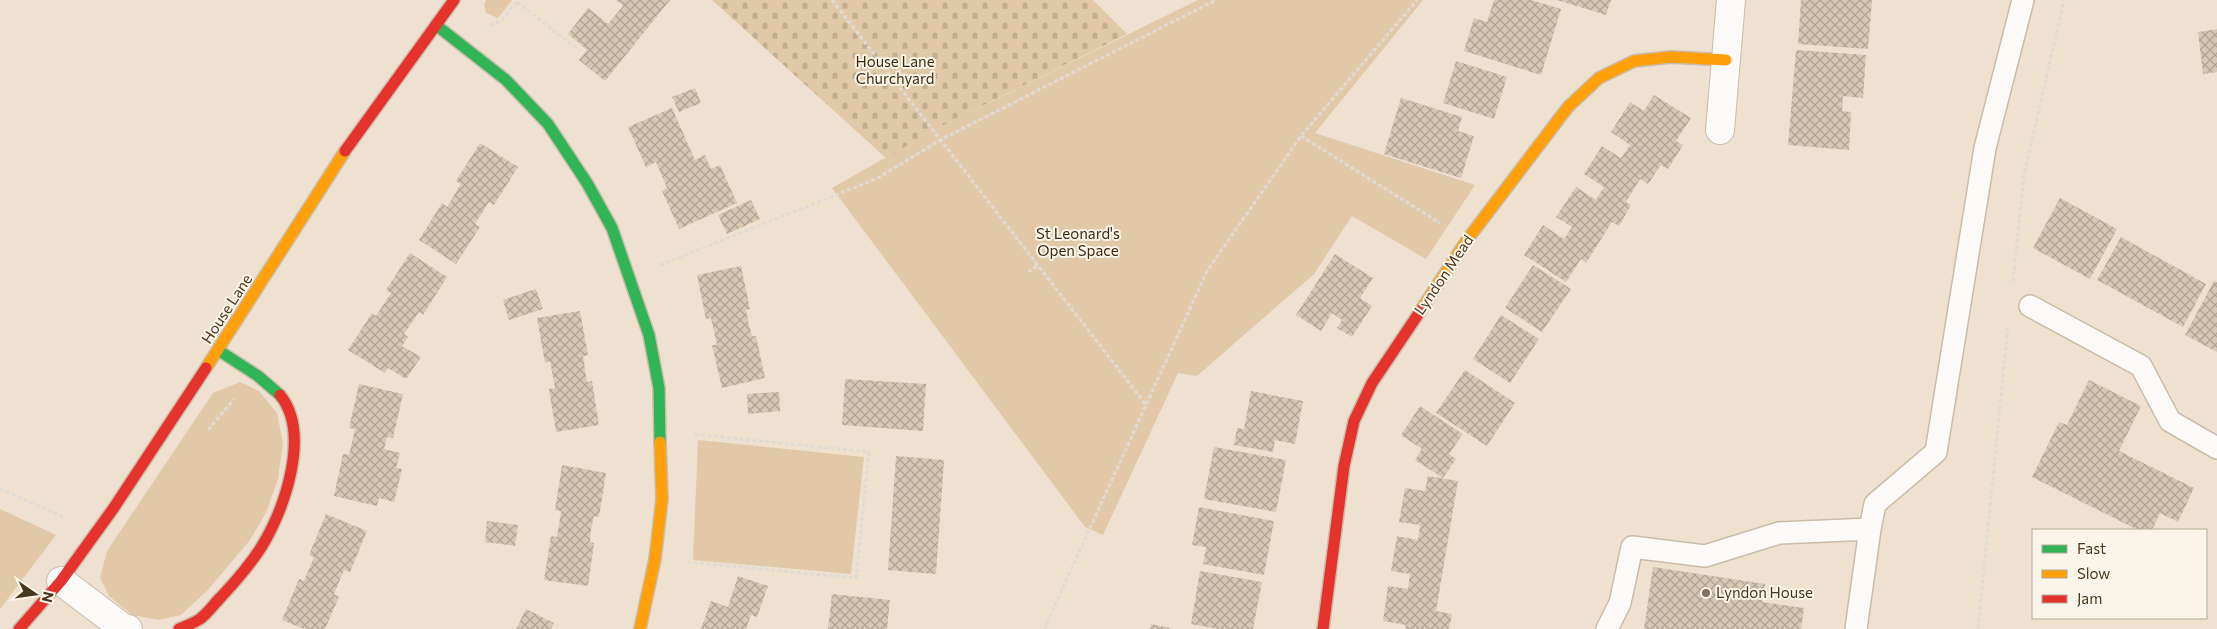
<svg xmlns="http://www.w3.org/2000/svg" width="2217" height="629" font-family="Commissioner,sans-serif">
<defs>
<pattern id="cemetery-stones" width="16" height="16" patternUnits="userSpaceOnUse" patternTransform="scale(1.25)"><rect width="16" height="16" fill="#e1c9a7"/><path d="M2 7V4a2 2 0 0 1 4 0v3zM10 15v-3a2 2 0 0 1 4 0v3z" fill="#c2ad8f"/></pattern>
<pattern id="building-cross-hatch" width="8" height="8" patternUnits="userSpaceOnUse" patternTransform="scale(1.25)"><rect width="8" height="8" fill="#d7c8b3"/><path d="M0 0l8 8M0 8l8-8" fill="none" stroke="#b0a391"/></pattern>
</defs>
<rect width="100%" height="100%" fill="#eee1cf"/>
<path fill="#e1c9a7" d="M 486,0 L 512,0 L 498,18 L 486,13 L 484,5 Z
M 1198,0 L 1423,0 L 1315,133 L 1475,185 L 1426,259 L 1352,216 L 1314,274 L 1197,376 L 1178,373 L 1103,535 L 1085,527 L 832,188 L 934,130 Z
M 240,382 L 259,391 L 277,413 L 283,444 L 278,479 L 266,513 L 250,540 L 208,590 L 181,615 L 159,620 L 132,615 L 109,596 L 100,578 L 107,551 L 213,393 Z
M 698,440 L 864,457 L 851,574 L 693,560 Z
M 0,509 L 56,535 L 0,609 Z"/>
<path fill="url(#cemetery-stones)" d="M 712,0 L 1093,0 L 1127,34 L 934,130 L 886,158 Z"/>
<path fill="url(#building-cross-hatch)" d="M 616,0 L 670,0 L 605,81 L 579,60 L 587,50 L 568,34 L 588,8 L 608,24 L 623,6 Z
M 1494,0 L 1531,0 L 1561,9 L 1541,75 L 1464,51 L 1474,18 L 1487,22 Z
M 1557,0 L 1611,0 L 1606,15 Z
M 1801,0 L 1872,0 L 1868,49 L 1798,44 Z
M 2217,29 L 2217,72 L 2203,74 L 2198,32 Z
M 1796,50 L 1866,55 L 1863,98 L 1843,96 L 1842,111 L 1851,112 L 1849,150 L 1788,145 Z
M 1456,61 L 1507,77 L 1494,119 L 1443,103 Z
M 695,88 L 701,103 L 679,112 L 672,97 Z
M 1654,95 L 1691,118 L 1676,141 L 1683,145 L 1668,169 L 1661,165 L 1648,184 L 1640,179 L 1626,202 L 1631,205 L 1619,226 L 1612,222 L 1586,263 L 1581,259 L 1566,282 L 1524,255 L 1543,225 L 1564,239 L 1572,227 L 1556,217 L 1576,187 L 1596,200 L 1604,187 L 1584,174 L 1602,146 L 1621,158 L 1630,145 L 1611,132 L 1630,102 L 1644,111 Z
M 1401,98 L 1462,117 L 1458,131 L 1474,136 L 1461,178 L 1384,154 Z
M 672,108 L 695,160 L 705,155 L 711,169 L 720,165 L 737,203 L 679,229 L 662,191 L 667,188 L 656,162 L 646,167 L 628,127 Z
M 480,143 L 518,167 L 494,205 L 489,202 L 475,224 L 480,227 L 456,264 L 419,240 L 442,203 L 447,207 L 461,184 L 456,181 Z
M 2060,198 L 2117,229 L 2090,279 L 2033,248 Z
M 751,200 L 760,219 L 727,234 L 718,215 Z
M 2121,237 L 2206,284 L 2183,327 L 2097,280 Z
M 410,253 L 447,277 L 423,315 L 419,312 L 404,334 L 408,337 L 402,346 L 421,357 L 406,379 L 388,368 L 385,373 L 348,350 L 372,313 L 376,316 L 391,293 L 386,290 Z
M 1335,254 L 1373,278 L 1360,298 L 1372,306 L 1352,337 L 1337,328 L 1342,320 L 1332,313 L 1321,331 L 1296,315 Z
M 1533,265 L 1571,289 L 1542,332 L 1505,308 Z
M 741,266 L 750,309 L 746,310 L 749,325 L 752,336 L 756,336 L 765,378 L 722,388 L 712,345 L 717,345 L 711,318 L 706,319 L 697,275 Z
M 2214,281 L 2217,282 L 2217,352 L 2185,335 Z
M 536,289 L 543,309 L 509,320 L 503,300 Z
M 580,311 L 588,355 L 583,356 L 587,382 L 592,381 L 599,425 L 556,432 L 549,389 L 555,388 L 550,361 L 545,363 L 537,318 Z
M 1501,315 L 1539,339 L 1510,383 L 1473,359 Z
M 1465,370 L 1515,403 L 1487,446 L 1436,413 Z
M 845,379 L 926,384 L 923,431 L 842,425 Z
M 2089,380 L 2141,406 L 2119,451 L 2194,488 L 2178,522 L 2160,513 L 2152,530 L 2138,530 L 2032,477 L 2059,422 L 2067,425 Z
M 359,384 L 403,394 L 393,438 L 387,437 L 384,449 L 400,453 L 396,468 L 402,469 L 394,502 L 379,498 L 377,506 L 334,496 L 343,454 L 349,455 L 355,429 L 349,428 Z
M 1251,391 L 1303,401 L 1295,444 L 1275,440 L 1273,452 L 1234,445 L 1237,428 L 1244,429 Z
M 779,392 L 780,411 L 748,414 L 747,394 Z
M 1420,406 L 1463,434 L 1449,454 L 1456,459 L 1443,478 L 1415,460 L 1422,449 L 1401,435 Z
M 1214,447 L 1286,460 L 1276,512 L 1204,499 Z
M 896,456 L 944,460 L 936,574 L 888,570 Z
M 562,465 L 606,473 L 599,517 L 594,516 L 591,529 L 590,542 L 594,543 L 588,586 L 544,580 L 551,536 L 557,537 L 561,511 L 555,510 Z
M 1428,476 L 1458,481 L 1436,611 L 1452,614 L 1449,629 L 1405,629 L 1406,625 L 1383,621 L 1388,586 L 1408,589 L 1410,574 L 1391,571 L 1397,536 L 1418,540 L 1420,525 L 1399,522 L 1405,488 L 1425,491 Z
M 1199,507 L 1274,521 L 1264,575 L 1203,564 L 1206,547 L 1192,545 Z
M 326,514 L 367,531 L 350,572 L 344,570 L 334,594 L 339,597 L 325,629 L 304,629 L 282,620 L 299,579 L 304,581 L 314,557 L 309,555 Z
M 487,521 L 518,525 L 515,546 L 485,542 Z
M 1653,567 L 1765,584 L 1762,602 L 1804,608 L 1801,629 L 1644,629 Z
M 1200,571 L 1262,582 L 1253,629 L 1218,629 L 1191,624 Z
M 738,576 L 768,586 L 757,617 L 751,615 L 746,629 L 701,629 L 711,601 L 728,607 Z
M 832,594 L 890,600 L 887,629 L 828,629 Z
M 526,609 L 554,623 L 551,629 L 516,629 Z
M 1151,624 L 1170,628 L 1170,629 L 1150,629 Z"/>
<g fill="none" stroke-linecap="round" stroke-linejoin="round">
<defs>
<path id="lane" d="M 2030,306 L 2141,366 L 2170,421 L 2217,448
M 1607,629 L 1620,603 L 1632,547 L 1705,556 L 1779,533 L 1870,529 L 1875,504 L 1936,452 L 1985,148 L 2023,0
M 1856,629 L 1870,529"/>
<path id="street" d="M 1720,130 L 1731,0
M 61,581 L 123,628 L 128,629"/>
<path id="fast" d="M 436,25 L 506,80 L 548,124 L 587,183 L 612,228 L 649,335 L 659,388 L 660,442
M 218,350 L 258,376 L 280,395"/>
<path id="slow" d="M 1421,310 L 1467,240 L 1568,107 L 1599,78 L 1634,61 L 1671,57 L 1726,60
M 206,368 L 345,151
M 640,629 L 655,559 L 662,499 L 660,442"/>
<path id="jam" d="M 345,151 L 454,0
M 19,629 L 61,581 L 113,509 L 206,368
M 179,629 C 186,626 194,623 200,619 C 208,613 214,604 221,597 C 236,581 250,565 262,546 C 285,508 311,433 280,395
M 1323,629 L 1344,466 L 1354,421 L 1372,383 L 1421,310"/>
</defs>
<use href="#lane" stroke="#c9bca9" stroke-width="24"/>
<use href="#street" stroke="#c9bca9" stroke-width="30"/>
<use href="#fast" stroke="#c9bca9" stroke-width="14"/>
<use href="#slow" stroke="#c9bca9" stroke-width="14"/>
<use href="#jam" stroke="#c9bca9" stroke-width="14"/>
<path stroke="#dfdbd4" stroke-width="3" stroke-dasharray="4 2.5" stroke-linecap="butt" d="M 832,0 L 1147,406
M 517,2 L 580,51
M 490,26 L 503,19 L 518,0
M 1301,136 L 1440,223
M 660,265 L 876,179 L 942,139 L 1216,0
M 1028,272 L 1038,265
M 2013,282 L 2024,175 L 2064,0
M 208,430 L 234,399
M 0,489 L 66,518
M 687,562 L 856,578 L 869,452 L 692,434
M 1044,629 L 1207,271 L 1301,136 L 1417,0
M 1978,629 L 2008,325"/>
<use href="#lane" stroke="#fcfaf8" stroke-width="21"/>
<use href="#street" stroke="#fcfaf8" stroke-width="28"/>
<use href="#fast" stroke="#30b455" stroke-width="11"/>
<use href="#slow" stroke="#ff9f0a" stroke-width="11"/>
<use href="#jam" stroke="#e5322d" stroke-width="11"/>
</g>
<circle fill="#81735d" stroke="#fbf4e8" stroke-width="2" cx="1706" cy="593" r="5"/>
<g text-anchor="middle" stroke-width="4" stroke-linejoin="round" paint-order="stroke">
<g font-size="15" fill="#3e2b0d" stroke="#fbf4e8">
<text x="895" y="67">House Lane<tspan x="895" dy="17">Churchyard</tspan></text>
<text x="1078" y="239">St Leonard's<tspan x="1078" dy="17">Open Space</tspan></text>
</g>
<g font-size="15" fill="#473820" stroke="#fbf4e8">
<text transform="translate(1444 275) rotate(-56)" y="5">Lyndon Mead</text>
<text transform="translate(227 309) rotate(-57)" y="5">House Lane</text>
</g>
<g font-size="15" fill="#473820" stroke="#fbf4e8" text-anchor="start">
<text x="1716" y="598">Lyndon House</text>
</g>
</g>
<rect x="2032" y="529" width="175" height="90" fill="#fbf4e8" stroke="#b3a998"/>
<rect x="2042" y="545" width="25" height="8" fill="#30b455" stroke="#b3a998"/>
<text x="2077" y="554" font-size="15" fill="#473820">Fast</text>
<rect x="2042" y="570" width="25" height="8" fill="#ff9f0a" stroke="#b3a998"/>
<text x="2077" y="579" font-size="15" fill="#473820">Slow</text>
<rect x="2042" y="595" width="25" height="8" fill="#e5322d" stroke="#b3a998"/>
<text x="2077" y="604" font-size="15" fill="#473820">Jam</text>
<g transform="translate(35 594) rotate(103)" stroke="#fbf4e8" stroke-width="4" paint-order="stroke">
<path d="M0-4L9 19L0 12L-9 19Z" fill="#473820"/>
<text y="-8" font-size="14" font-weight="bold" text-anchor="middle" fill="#473820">N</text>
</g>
</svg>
